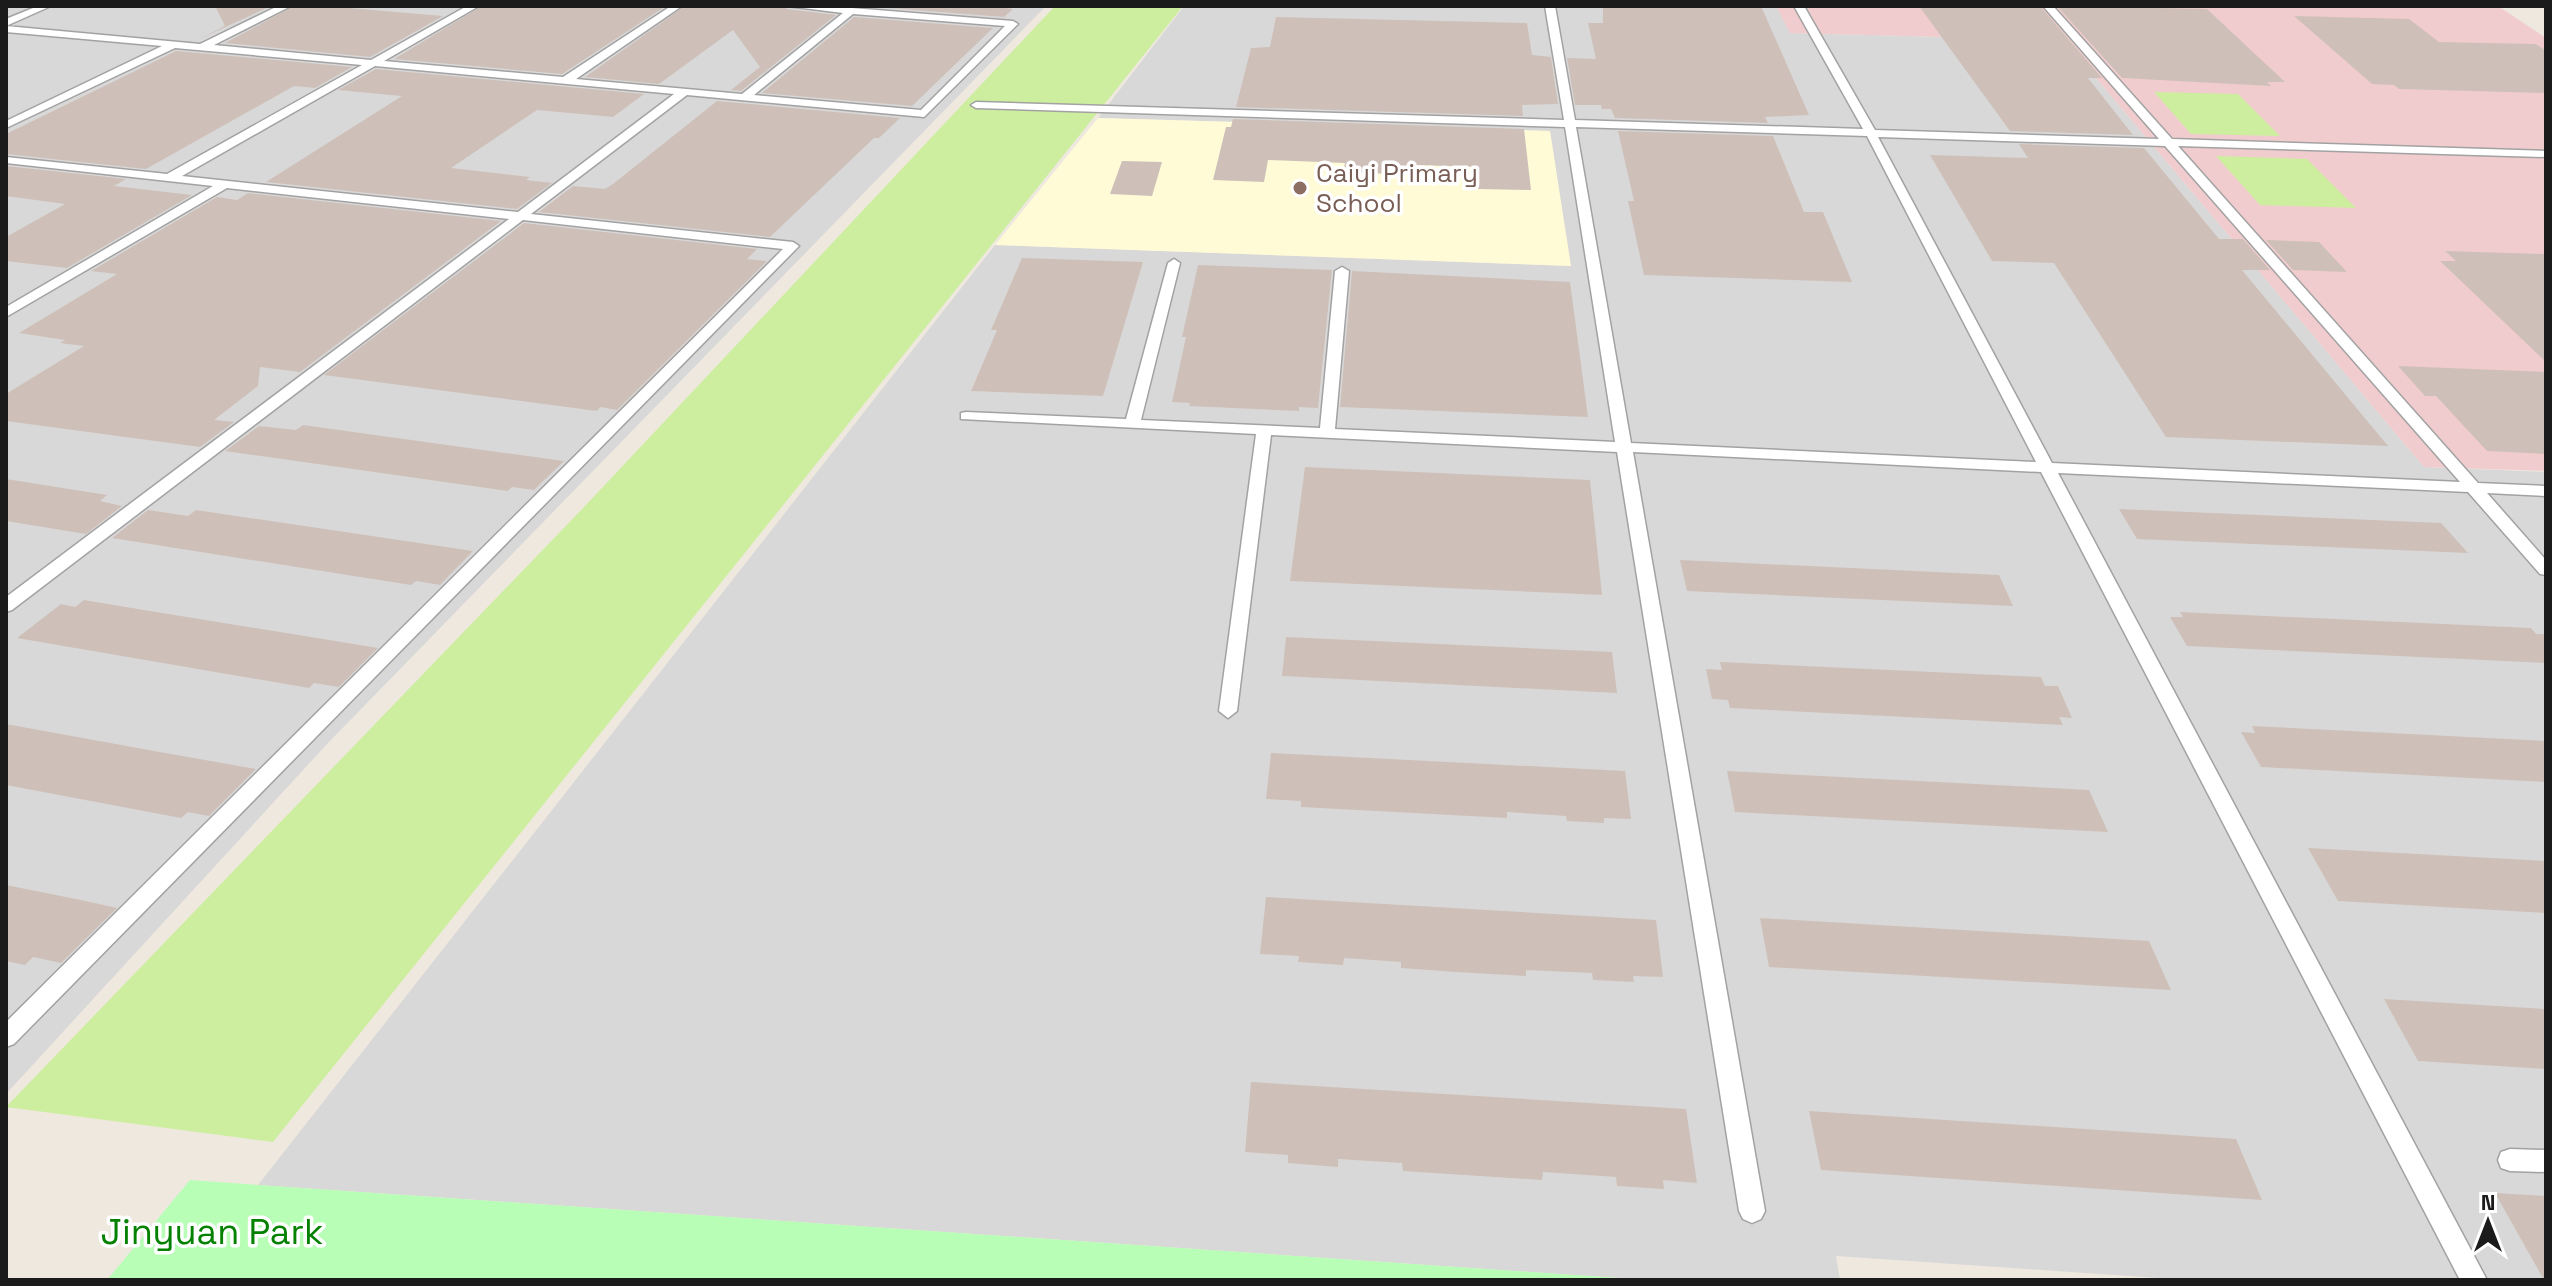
<svg xmlns="http://www.w3.org/2000/svg" width="2552" height="1286" font-family="'Space Grotesk',sans-serif">
<rect width="100%" height="100%" fill="#eee8df"/>
<path fill="#d9d8d8" d="M 6,6 L 1046,6 L 327,744 L 6,1094 Z
M 1184,6 L 1776,6 L 1790,33 L 2064,40 L 2424,467 L 2546,472 L 2546,1280 L 2188,1280 L 1836,1256 L 1840,1280 L 1648,1280 L 258,1185 L 995,245 L 1570,266 L 1550,131 L 1098,118 Z"/>
<path fill="#f1ccce" d="M 1776,6 L 2498,6 L 2546,38 L 2546,471 L 2424,467 L 2064,40 L 1790,33 Z"/>
<path fill="#fffbd7" d="M 1098,118 L 1550,131 L 1571,266 L 995,245 Z"/>
<path fill="#ceee9f" d="M 1055,6 L 1183,6 L 273,1142 L 6,1107 L 585,506 Z
M 2154,92 L 2238,94 L 2280,136 L 2191,134 Z
M 2216,156 L 2307,159 L 2356,208 L 2260,205 Z"/>
<path fill="#b8feb6" d="M 190,1180 L 258,1185 L 1648,1280 L 107,1280 Z"/>
<path fill="#cec0b8" d="M 215,6 L 271,6 L 195,41 L 225,26 Z
M 294,6 L 326,6 L 443,16 L 370,57 L 225,43 Z
M 482,6 L 666,6 L 562,74 L 394,59 Z
M 685,6 L 784,6 L 787,9 L 836,15 L 741,91 L 731,90 L 760,67 L 733,30 L 659,84 L 585,77 Z
M 864,6 L 1007,6 L 1005,8 L 1013,9 L 1004,17 Z
M 1603,6 L 1761,6 L 1809,115 L 1765,117 L 1768,123 L 1615,118 L 1611,109 L 1602,109 L 1601,105 L 1575,105 L 1567,58 L 1596,59 L 1588,23 L 1603,23 Z
M 1919,6 L 2040,6 L 2102,78 L 2088,78 L 2133,135 L 2010,131 Z
M 2057,6 L 2207,9 L 2285,82 L 2267,82 L 2271,86 L 2122,78 Z
M 2294,16 L 2409,19 L 2439,42 L 2536,44 L 2546,51 L 2546,93 L 2399,89 L 2394,85 L 2372,84 Z
M 854,17 L 993,28 L 912,106 L 762,93 Z
M 1276,17 L 1527,23 L 1532,55 L 1551,57 L 1558,104 L 1522,105 L 1523,116 L 1236,107 L 1251,48 L 1270,47 Z
M 176,51 L 352,67 L 315,88 L 294,86 L 146,169 L 6,154 L 6,134 Z
M 376,69 L 644,94 L 613,117 L 537,110 L 451,168 L 530,177 L 526,180 L 552,183 L 517,209 L 266,182 L 402,96 L 338,90 Z
M 717,101 L 900,118 L 879,138 L 874,138 L 770,237 L 539,212 L 573,186 L 605,189 L 613,184 Z
M 1233,119 L 1524,129 L 1531,190 L 1478,189 L 1477,167 L 1415,165 L 1415,170 L 1402,170 L 1402,174 L 1352,173 L 1353,168 L 1344,168 L 1345,163 L 1268,160 L 1264,182 L 1213,180 L 1226,127 L 1231,127 Z
M 1618,131 L 1773,136 L 1804,212 L 1823,212 L 1852,282 L 1644,275 L 1628,201 L 1634,201 Z
M 2019,144 L 2144,148 L 2219,239 L 2243,239 L 2270,270 L 2242,270 L 2388,446 L 2166,437 L 2054,263 L 1992,261 L 1930,155 L 2028,158 Z
M 1122,161 L 1162,162 L 1152,196 L 1110,194 Z
M 6,166 L 126,179 L 114,186 L 192,195 L 67,268 L 6,261 L 6,237 L 65,204 L 6,196 Z
M 248,193 L 501,221 L 300,372 L 260,367 L 258,386 L 214,420 L 234,422 L 200,447 L 6,421 L 6,394 L 84,346 L 60,343 L 65,340 L 19,333 L 117,274 L 91,271 L 217,197 L 237,200 Z
M 524,223 L 757,249 L 747,259 L 767,261 L 617,410 L 600,407 L 597,411 L 324,375 Z
M 2266,240 L 2319,242 L 2347,272 L 2293,270 Z
M 2445,251 L 2546,254 L 2546,362 L 2440,261 L 2456,261 Z
M 1022,258 L 1143,262 L 1103,396 L 971,391 L 997,330 L 991,330 Z
M 1198,265 L 1332,270 L 1318,408 L 1299,407 L 1299,411 L 1189,406 L 1190,403 L 1172,402 L 1186,337 L 1182,337 Z
M 1352,271 L 1570,282 L 1588,417 L 1340,407 Z
M 2398,366 L 2546,372 L 2546,454 L 2487,451 L 2436,396 L 2425,396 Z
M 303,425 L 476,449 L 564,461 L 534,490 L 512,487 L 508,491 L 225,451 L 259,426 L 296,430 Z
M 1305,467 L 1590,480 L 1602,595 L 1290,581 Z
M 6,479 L 107,495 L 100,501 L 122,506 L 86,534 L 6,521 Z
M 2119,509 L 2441,523 L 2468,553 L 2137,539 Z
M 148,510 L 188,516 L 196,510 L 473,551 L 440,585 L 416,581 L 411,585 L 112,538 Z
M 1680,560 L 1999,575 L 2013,606 L 1687,591 Z
M 84,600 L 144,610 L 378,648 L 339,687 L 314,683 L 309,688 L 17,638 L 61,604 L 75,607 Z
M 2180,612 L 2531,628 L 2536,634 L 2546,634 L 2546,663 L 2187,646 L 2170,617 L 2183,617 Z
M 1286,637 L 1612,652 L 1617,693 L 1282,676 Z
M 1720,662 L 2041,677 L 2045,686 L 2058,686 L 2072,718 L 2059,717 L 2063,725 L 1730,708 L 1728,700 L 1712,699 L 1706,669 L 1722,670 Z
M 6,724 L 154,751 L 256,769 L 209,816 L 188,812 L 181,818 L 6,785 Z
M 2252,726 L 2546,741 L 2546,782 L 2261,767 L 2241,732 L 2255,733 Z
M 1271,753 L 1625,771 L 1631,819 L 1604,818 L 1604,823 L 1567,821 L 1566,816 L 1507,812 L 1507,818 L 1301,807 L 1301,801 L 1266,799 Z
M 1727,771 L 2089,790 L 2108,832 L 1735,812 Z
M 2308,848 L 2546,861 L 2546,913 L 2338,901 Z
M 6,885 L 81,900 L 117,908 L 61,963 L 33,957 L 25,965 L 6,961 Z
M 1266,897 L 1656,920 L 1663,977 L 1633,976 L 1634,982 L 1593,980 L 1592,973 L 1526,970 L 1526,976 L 1456,972 L 1401,968 L 1401,962 L 1344,958 L 1343,965 L 1298,962 L 1299,956 L 1260,954 Z
M 1760,918 L 2149,941 L 2171,990 L 1769,967 Z
M 2384,999 L 2546,1009 L 2546,1069 L 2418,1061 Z
M 1251,1082 L 1686,1109 L 1697,1183 L 1663,1180 L 1664,1189 L 1617,1186 L 1616,1177 L 1543,1172 L 1542,1180 L 1403,1171 L 1402,1163 L 1338,1159 L 1338,1167 L 1288,1163 L 1288,1155 L 1245,1152 Z
M 1809,1111 L 2236,1139 L 2262,1200 L 1821,1170 Z
M 2495,1193 L 2546,1196 L 2546,1280 L 2544,1280 Z"/>
<g fill="none" stroke-linecap="round" stroke-linejoin="round">
<defs>
<path id="lane" d="M 38,6 L 51,6 L 6,26 L 6,19 Z
M 278,6 L 291,6 L 214,45 L 371,60 L 467,6 L 479,6 L 384,61 L 563,77 L 671,6 L 682,6 L 576,79 L 742,94 L 843,13 L 787,6 L 827,6 L 1013,21 L 1018,24 L 924,117 L 687,95 L 531,214 L 793,242 L 799,246 L 14,1044 L 6,1047 L 6,1022 L 783,249 L 523,220 L 12,610 L 6,612 L 6,597 L 509,219 L 227,188 L 6,317 L 6,307 L 213,186 L 6,163 L 6,157 L 167,174 L 362,65 L 175,48 L 6,128 L 6,121 L 162,46 L 6,32 L 6,26 L 200,44 ZM 853,14 L 1005,26 L 921,110 L 754,95 ZM 375,66 L 674,94 L 518,212 L 182,176 Z
M 1545,6 L 1555,6 L 1575,120 L 1863,129 L 1794,6 L 1804,6 L 1875,130 L 2159,139 L 2043,6 L 2053,6 L 2172,139 L 2546,151 L 2546,157 L 2178,146 L 2478,483 L 2546,486 L 2546,496 L 2487,493 L 2546,560 L 2546,575 L 2540,574 L 2468,492 L 2058,473 L 2487,1280 L 2460,1280 L 2041,472 L 1633,452 L 1765,1211 L 1761,1219 L 1752,1223 L 1743,1219 L 1739,1211 L 1617,452 L 1271,435 L 1237,711 L 1228,718 L 1219,711 L 1256,434 L 961,419 L 961,413 L 966,412 L 1126,419 L 1168,263 L 1174,259 L 1180,263 L 1141,420 L 1320,428 L 1335,271 L 1342,267 L 1349,271 L 1335,429 L 1615,442 L 1565,127 L 976,108 L 971,105 L 976,102 L 1564,120 ZM 1576,127 L 1867,136 L 2036,462 L 1631,443 ZM 1878,137 L 2165,146 L 2460,482 L 2052,463 Z
M 2510,1149 L 2546,1150 L 2546,1172 L 2510,1171 L 2501,1168 L 2498,1160 L 2501,1152 Z"/>
</defs>
<use href="#lane" stroke="#a2a2a2" stroke-width="3"/>
<use href="#lane" fill="#fff" fill-rule="evenodd"/>
</g>
<circle fill="#8d6e63" stroke="#fff" stroke-width="3" cx="1300" cy="188" r="8"/>
<g text-anchor="middle" stroke-width="7" stroke-linejoin="round" paint-order="stroke">
<g font-size="26" fill="#785e54" stroke="#fff" text-anchor="start">
<text x="1316" y="182">Caiyi Primary<tspan x="1316" dy="30">School</tspan></text>
</g>
<g font-size="36" fill="#048101" stroke="#fff">
<text x="212" y="1244">Jinyuan Park</text>
</g>
</g>
<rect width="2552" height="1286" fill="none" stroke="#1b1b1b" stroke-width="16"/>
<g transform="translate(2488 1222)" stroke="#ffffff" stroke-width="6" paint-order="stroke">
<path d="M0-6L14 30L0 20L-14 30Z" fill="#1b1b1b"/>
<text y="-12" font-size="22" font-weight="bold" text-anchor="middle" fill="#1b1b1b">N</text>
</g>
</svg>
